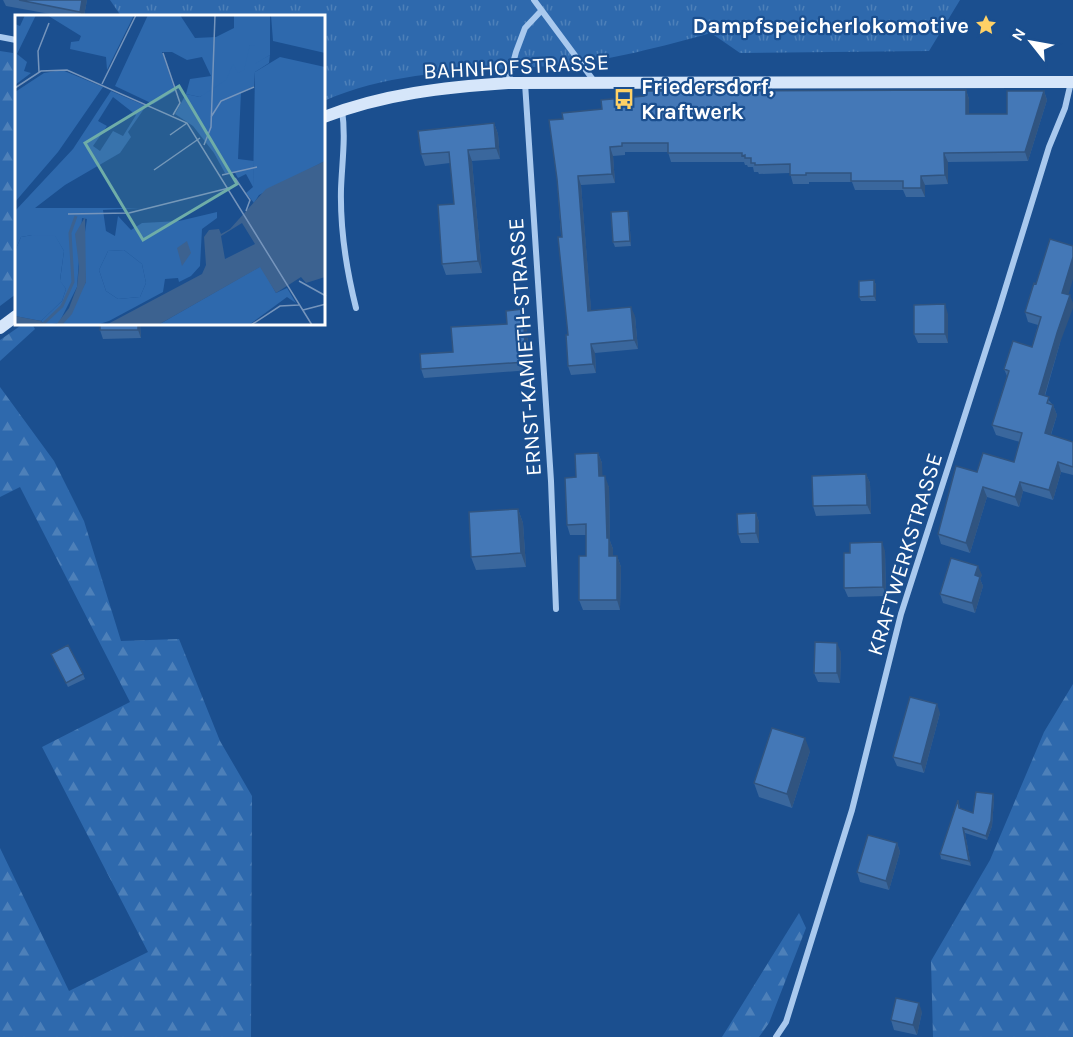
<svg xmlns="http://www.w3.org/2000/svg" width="1073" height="1037" font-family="Karla,sans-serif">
<defs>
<pattern id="grass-tufts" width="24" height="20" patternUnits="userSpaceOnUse" patternTransform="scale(1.5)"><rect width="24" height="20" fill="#2e69ad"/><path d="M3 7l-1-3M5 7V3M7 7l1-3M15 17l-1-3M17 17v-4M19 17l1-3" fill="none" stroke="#4d80b9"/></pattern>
<pattern id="forest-firs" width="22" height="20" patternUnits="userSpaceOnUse" patternTransform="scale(1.5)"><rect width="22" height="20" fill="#2e69ad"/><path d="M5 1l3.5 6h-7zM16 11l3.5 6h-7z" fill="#4d80b9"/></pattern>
</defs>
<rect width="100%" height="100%" fill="#1b4f8f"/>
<path fill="url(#grass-tufts)" d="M 110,0 L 960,0 L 929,51 L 740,53 L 711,33 C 663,46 609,61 559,65 C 480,72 398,68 324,101 L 324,16 L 121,16 Z"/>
<path fill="url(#forest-firs)" d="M 0,51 L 13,53 L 16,185 L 16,294 L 0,306 Z
M 23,324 L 32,324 L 35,329 L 0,361 L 0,340 Z
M 0,387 L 54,461 L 84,521 L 121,641 L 179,639 L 220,741 L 252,796 L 251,1037 L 0,1037 L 0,848 L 69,991 L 148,952 L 42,747 L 130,702 L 20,487 L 0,497 Z
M 1073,684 L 1073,1037 L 933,1037 L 931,961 L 990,860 L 1044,732 Z
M 799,913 L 806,928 L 769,1023 L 759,1037 L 722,1037 Z"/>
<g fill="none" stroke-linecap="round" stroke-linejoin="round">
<path stroke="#a9c9ee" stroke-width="6" d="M 534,0 L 594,81
M 0,37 L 16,40
M 508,82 L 516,52 L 525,28 L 541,11
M 525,83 L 551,481 L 556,609
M 342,110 C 346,137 342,162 341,189 C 340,230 346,268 356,308
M 776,1037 L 786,1022 L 852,810 L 901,614 L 999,309 L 1049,147 L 1065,108 L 1071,82"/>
<path stroke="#d6e6fa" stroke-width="12" d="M 324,117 C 383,94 445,87 508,83 L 1073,82
M 0,328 L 16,316"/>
</g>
<path fill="#3a679d" d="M 3,0 L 87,0 L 84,16 L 61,16 L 6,6 Z
M 966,90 L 969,99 L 969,114 L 1007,114 L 1044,91 L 1047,100 L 1028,161 L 948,162 L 948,184 L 925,185 L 925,197 L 906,197 L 903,190 L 855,190 L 852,182 L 809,182 L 809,184 L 793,184 L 790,173 L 759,174 L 758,172 L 754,172 L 753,167 L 748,167 L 747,165 L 745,165 L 744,162 L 671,162 L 668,152 L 625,152 L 625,155 L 613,156 L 615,183 L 581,185 L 591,310 L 635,316 L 638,349 L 595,353 L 596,373 L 571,375 L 568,366 L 568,335 L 557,179 L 549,120 Z
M 494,123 L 498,134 L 500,159 L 472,161 L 482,273 L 446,275 L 442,264 L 454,204 L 450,163 L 425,166 L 421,154 Z
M 629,215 L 631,246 L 615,247 L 613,242 Z
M 874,280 L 876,285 L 876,301 L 861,301 L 859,297 Z
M 1068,295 L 1060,343 L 1045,396 L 1052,404 L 1053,405 L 1057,415 L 1051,435 L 1073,442 L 1073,475 L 1061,472 L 1053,500 L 1023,491 L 1019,507 L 987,497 L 970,553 L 941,544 L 938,534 L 977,472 L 1014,462 L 1020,442 L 996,435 L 992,425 L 1007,376 L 1004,369 L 1032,347 L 1038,325 L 1028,322 L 1025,312 Z
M 948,314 L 948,343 L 918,343 L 914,334 Z
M 526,318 L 530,370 L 424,378 L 421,369 L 507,324 Z
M 140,324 L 141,338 L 103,339 L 100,330 Z
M 598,453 L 602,463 L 602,476 L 609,487 L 610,541 L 613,549 L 613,556 L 617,556 L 621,567 L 620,610 L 583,610 L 579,600 L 586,556 L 586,535 L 570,535 L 567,525 L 576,477 Z
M 866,474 L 870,483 L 871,514 L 816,516 L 813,506 Z
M 518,509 L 523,523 L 526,567 L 476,570 L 471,557 Z
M 756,513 L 759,522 L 759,543 L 741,543 L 738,534 Z
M 885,551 L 886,596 L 848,597 L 844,588 Z
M 982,575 L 980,579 L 983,586 L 975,613 L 943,603 L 940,594 Z
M 841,652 L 840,683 L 818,682 L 814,673 Z
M 51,654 L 83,674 L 85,679 L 68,687 Z
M 940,713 L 924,773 L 897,766 L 893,757 Z
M 810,751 L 792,808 L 759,797 L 754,783 Z
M 993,794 L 994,799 L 992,826 L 987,840 L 965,833 L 971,866 L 941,859 L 940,854 L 958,800 L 960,808 L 973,813 Z
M 897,843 L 900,852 L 889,890 L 860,882 L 857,872 Z
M 922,1012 L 917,1035 L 894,1030 L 891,1020 Z"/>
<path fill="#305480" d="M 82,0 L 87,0 L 84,16 L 82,16 L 80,12 Z
M 966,90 L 969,99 L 969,123 L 966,114 Z
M 1044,91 L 1047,100 L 1028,161 L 1025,152 Z
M 494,123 L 498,134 L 500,159 L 496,148 Z
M 610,147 L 613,156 L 615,183 L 612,174 Z
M 468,150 L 472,161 L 482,273 L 478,261 Z
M 944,153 L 948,162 L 948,184 L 945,175 Z
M 578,176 L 581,185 L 592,320 L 588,311 Z
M 921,176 L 925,185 L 925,197 L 921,188 Z
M 628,211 L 629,215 L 631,246 L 630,241 Z
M 1073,257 L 1073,279 L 1066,303 L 1062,293 Z
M 874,280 L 876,285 L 876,301 L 874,296 Z
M 1070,295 L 1073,303 L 1073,308 L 1060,343 L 1042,404 L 1039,394 L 1057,333 Z
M 945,304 L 948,314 L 948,343 L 945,334 Z
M 631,307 L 635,316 L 638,349 L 634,340 Z
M 523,309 L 526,318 L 530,370 L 526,362 Z
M 138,324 L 140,324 L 141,338 L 138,330 Z
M 591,344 L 595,353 L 596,373 L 593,364 Z
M 1053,405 L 1057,415 L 1048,443 L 1045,433 Z
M 598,453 L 602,463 L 603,487 L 599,476 Z
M 1058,462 L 1061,472 L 1053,500 L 1049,490 Z
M 866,474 L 870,483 L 871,514 L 867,505 Z
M 605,476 L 609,487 L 610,541 L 613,549 L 613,567 L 609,556 L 607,538 Z
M 1020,482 L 1023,491 L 1019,507 L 1015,497 Z
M 983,487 L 987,497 L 970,553 L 966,543 Z
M 518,509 L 523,523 L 526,567 L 521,553 Z
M 756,513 L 759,522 L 759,543 L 756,533 Z
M 882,542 L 885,551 L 886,596 L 883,587 Z
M 617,556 L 621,567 L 620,610 L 617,600 Z
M 978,566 L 982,575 L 980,579 L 983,586 L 975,613 L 972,603 L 975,575 Z
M 837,643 L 841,652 L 840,683 L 837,673 Z
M 937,704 L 940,713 L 924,773 L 921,764 Z
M 805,738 L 810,751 L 792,808 L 787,794 Z
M 993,794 L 994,799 L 992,826 L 987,840 L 986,836 Z
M 963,828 L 965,833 L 971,866 L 969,861 Z
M 897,843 L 900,852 L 889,890 L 886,881 Z
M 919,1003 L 922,1012 L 917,1035 L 913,1025 Z"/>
<path fill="#4478b7" stroke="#305480" stroke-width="1.5" d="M 19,0 L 82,0 L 80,12 Z
M 966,90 L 966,114 L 1007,114 L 1007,91 L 1044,91 L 1025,152 L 944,153 L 945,175 L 921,176 L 921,188 L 903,188 L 903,181 L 851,181 L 851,173 L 806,173 L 806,175 L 790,175 L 790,164 L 755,165 L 755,163 L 751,163 L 751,158 L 745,158 L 745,155 L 742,156 L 742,153 L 668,153 L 668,143 L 622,143 L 622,146 L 610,147 L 612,174 L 578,176 L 588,311 L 631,307 L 634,340 L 591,344 L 593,364 L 568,366 L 566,335 L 568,335 L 558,237 L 562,237 L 557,179 L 549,120 L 563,119 L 562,113 L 602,109 L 601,100 L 644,96 L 644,91 Z
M 494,123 L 496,148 L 468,150 L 478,261 L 442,264 L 438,205 L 454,204 L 449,152 L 421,154 L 418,131 Z
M 628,211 L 630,241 L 613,242 L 611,212 Z
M 1050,239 L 1073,246 L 1073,257 L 1062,293 L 1070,295 L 1057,333 L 1039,394 L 1049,397 L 1047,403 L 1053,405 L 1045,433 L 1073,442 L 1073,467 L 1058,462 L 1049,490 L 1020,482 L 1015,497 L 983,487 L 966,543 L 938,534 L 956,466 L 977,472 L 983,453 L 1014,462 L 1022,433 L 992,425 L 1009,371 L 1004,369 L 1013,341 L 1032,347 L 1041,317 L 1025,312 L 1034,283 L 1036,284 Z
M 874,280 L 874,296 L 859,297 L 859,281 Z
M 945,304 L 945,334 L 914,334 L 914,305 Z
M 523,309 L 526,362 L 421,369 L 420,354 L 453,352 L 451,327 L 507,324 L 506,311 Z
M 100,324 L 138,324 L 138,330 L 100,330 Z
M 598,453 L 599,476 L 605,476 L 607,538 L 609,538 L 609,556 L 617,556 L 617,600 L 579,600 L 579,556 L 586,556 L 586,524 L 567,525 L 565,478 L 576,477 L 575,454 Z
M 866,474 L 867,505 L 813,506 L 812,476 Z
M 518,509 L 521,553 L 471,557 L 469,512 Z
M 756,513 L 756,533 L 738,534 L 737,514 Z
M 882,542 L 883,587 L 844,588 L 844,553 L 850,553 L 850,543 Z
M 951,558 L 978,566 L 975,575 L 980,577 L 972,603 L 940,594 Z
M 815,642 L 837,643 L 837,673 L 814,673 Z
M 68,645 L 83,674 L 66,683 L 51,654 Z
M 910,697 L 937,704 L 921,764 L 893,757 Z
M 772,728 L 805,738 L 787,794 L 754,783 Z
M 976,792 L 993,794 L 991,821 L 986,836 L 963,828 L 969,861 L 940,854 L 958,800 L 959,808 L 973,813 Z
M 868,835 L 897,843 L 886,881 L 857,872 Z
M 896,998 L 919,1003 L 913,1025 L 891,1020 Z"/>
<defs>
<symbol id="sight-bare" viewBox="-9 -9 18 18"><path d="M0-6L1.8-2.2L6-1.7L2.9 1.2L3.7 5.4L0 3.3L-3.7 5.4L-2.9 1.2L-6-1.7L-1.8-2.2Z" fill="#ffd166" stroke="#1b4f8f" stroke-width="2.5" paint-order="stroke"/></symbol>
<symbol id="bus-bare" viewBox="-9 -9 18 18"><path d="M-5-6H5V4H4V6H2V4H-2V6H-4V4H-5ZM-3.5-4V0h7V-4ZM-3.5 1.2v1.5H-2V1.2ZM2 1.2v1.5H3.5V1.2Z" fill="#ffd166" stroke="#1b4f8f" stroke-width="2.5" paint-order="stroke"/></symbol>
</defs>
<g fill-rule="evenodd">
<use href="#sight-bare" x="971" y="10" width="30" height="30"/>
<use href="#bus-bare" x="609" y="84" width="30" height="30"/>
</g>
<g text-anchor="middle" stroke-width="4.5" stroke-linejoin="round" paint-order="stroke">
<g font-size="22" font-weight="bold" fill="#fff" stroke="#1b4f8f" text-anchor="end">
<text x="969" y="33">Dampfspeicherlokomotive</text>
<text x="641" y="94" text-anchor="start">Friedersdorf,<tspan x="641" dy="25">Kraftwerk</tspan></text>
</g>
<g font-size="22" fill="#fff" stroke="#1b4f8f">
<text transform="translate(516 66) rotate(-3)" y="8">BAHNHOFSTRASSE</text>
<text transform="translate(524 347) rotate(-94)" y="8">ERNST-KAMIETH-STRASSE</text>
<text transform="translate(904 554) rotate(-73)" y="8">KRAFTWERKSTRASSE</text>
</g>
</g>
<g transform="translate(15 15)">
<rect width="310" height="310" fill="#1b4f8f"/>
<path d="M 235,30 L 240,30 L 240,48 L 255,40 L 254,48 L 240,57 L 239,71 L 226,77 L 223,144 L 239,146 L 238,172 L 231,159 L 223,163 L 220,158 L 210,158 L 199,138 L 178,111 L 160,99 L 171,79 L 185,82 ZM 17,220 L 40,220 L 49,236 L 45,265 L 51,274 L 47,286 L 26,306 L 0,301 L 0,236 L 6,222 ZM 109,235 L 127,249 L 131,268 L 125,282 L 103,284 L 91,276 L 84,255 L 93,236 ZM 246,251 L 261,278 L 272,273 L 281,288 L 272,282 L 234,310 L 143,310 Z" fill="#2e69ad"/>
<path d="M 10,0 L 21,0 L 2,39 L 12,47 L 9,56 L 16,58 L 0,70 L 0,9 L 5,11 ZM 32,0 L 119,0 L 92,55 L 91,42 L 55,34 L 56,27 L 64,26 L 66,21 ZM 133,0 L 165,0 L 180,23 L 201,22 L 219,13 L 219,0 L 255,0 L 255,40 L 240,49 L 240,31 L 235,30 L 229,55 L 223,58 L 218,49 L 211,65 L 185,82 L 171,79 L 175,64 L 196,61 L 187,42 L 172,45 L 157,37 L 147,37 L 160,76 L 138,89 L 100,71 ZM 256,0 L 310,0 L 310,38 L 258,26 ZM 265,42 L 310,52 L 310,146 L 244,180 L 239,188 L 231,178 L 238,172 L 240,57 ZM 47,55 L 88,72 L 43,137 L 0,187 L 0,77 L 29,58 ZM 96,76 L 131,91 L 113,117 L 116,122 L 105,138 L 50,170 L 20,193 L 125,193 L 88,195 L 91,216 L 100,221 L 103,201 L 116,215 L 127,208 L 164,206 L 202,197 L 202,203 L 187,214 L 185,251 L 176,261 L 164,267 L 163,263 L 150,264 L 148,277 L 94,306 L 81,310 L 47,310 L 71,267 L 68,230 L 72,204 L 67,203 L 62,272 L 44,308 L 30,310 L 26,306 L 47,286 L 51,274 L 45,266 L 49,236 L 40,221 L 17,220 L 6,222 L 0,236 L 0,196 L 58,134 ZM 98,82 L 121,100 L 108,121 L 98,116 L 85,136 L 78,131 L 92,111 L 83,106 ZM 109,235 L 127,249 L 131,268 L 125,282 L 103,284 L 91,276 L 84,255 L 93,236 Z" fill="#2e69ad" fill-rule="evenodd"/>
<path d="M 310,146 L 310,262 L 291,268 L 286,262 L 261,278 L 245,252 L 143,310 L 91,310 L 187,259 L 191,250 L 189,222 L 194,215 L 204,214 L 206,219 L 215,214 L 251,174 ZM 227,208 L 240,229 L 210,244 L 206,221 ZM 70,202 L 71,267 L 57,299 L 47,310 L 41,310 L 54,293 L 62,272 L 64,251 L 60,219 ZM 172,226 L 176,238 L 167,251 L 162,233 ZM 0,301 L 26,306 L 30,310 L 0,310 Z" fill="#3c6290" fill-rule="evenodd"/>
<path fill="none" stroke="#3c6290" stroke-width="3" d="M 27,310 L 47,291 L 58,267 L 55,218 L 61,201"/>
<path fill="none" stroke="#7695bc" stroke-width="1.5" d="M 148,38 L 165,88 L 158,100M 24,57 L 23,36 L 34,8M 87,69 L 121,0M 0,73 L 26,56 L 52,55 L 172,108 L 297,310M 196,102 L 206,86 L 239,72M 155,120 L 172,108M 189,130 L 196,112 L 200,0M 139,155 L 185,123M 207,160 L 242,152M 220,163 L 235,185 L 231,196M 53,199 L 114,198 L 214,173M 284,266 L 311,281M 288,295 L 311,289M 236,310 L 265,291 L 284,290"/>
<path fill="#6fada8" fill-opacity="0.15" stroke="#6fada8" stroke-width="3" d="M 164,71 L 222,169 L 128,225 L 70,128 Z"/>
<rect width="310" height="310" fill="none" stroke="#fff" stroke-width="3"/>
</g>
<g transform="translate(1031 42) rotate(301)" stroke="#1b4f8f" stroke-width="4.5" paint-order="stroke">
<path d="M0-4.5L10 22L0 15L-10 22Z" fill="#ffffff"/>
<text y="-9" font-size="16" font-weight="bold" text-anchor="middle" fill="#ffffff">N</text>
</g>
</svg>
